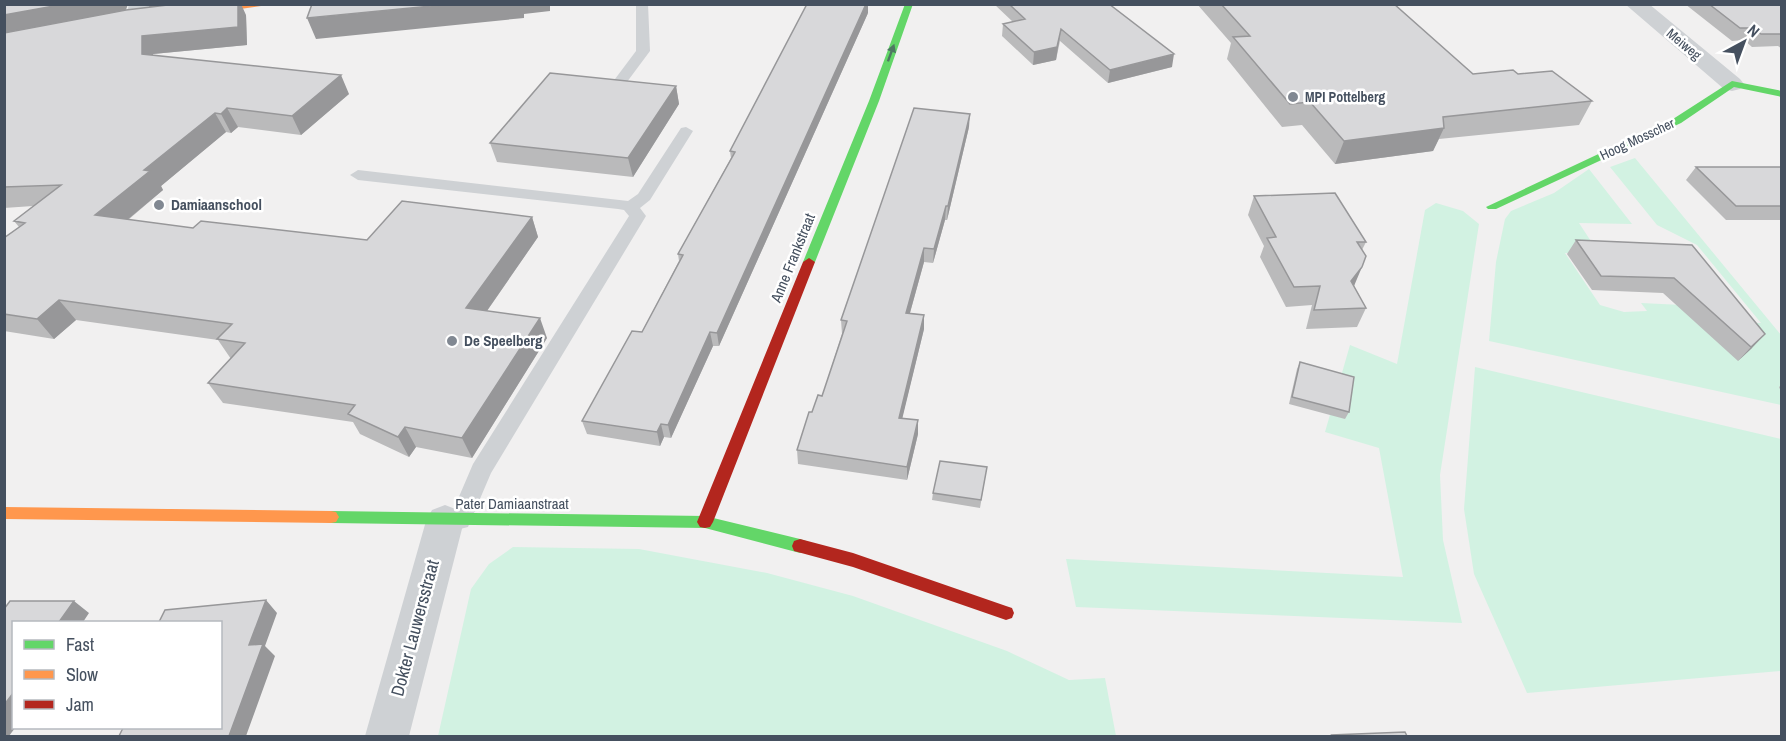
<svg xmlns="http://www.w3.org/2000/svg" width="1786" height="741" font-family="'Archivo Narrow',sans-serif">
<rect width="100%" height="100%" fill="#f1f0f0"/>
<path fill="#d2f2e2" d="M 1635,158 L 1781,335 L 1781,405 L 1489,341 L 1496,262 L 1505,219 L 1511,211 L 1554,193 L 1589,169 L 1632,224 L 1579,223 L 1600,255 L 1565,253 L 1600,305 L 1624,312 L 1647,311 L 1641,303 L 1682,305 L 1697,321 L 1761,323 L 1697,245 L 1657,225 L 1610,167 Z
M 1436,203 L 1463,211 L 1479,224 L 1440,475 L 1443,540 L 1462,623 L 1076,607 L 1066,559 L 1403,577 L 1379,448 L 1325,432 L 1350,345 L 1397,364 L 1425,210 Z
M 1475,367 L 1781,439 L 1781,671 L 1527,693 L 1474,574 L 1464,509 Z
M 513,547 L 639,549 L 767,573 L 853,596 L 1007,651 L 1069,680 L 1105,678 L 1116,736 L 438,736 L 471,589 L 489,564 Z"/>
<g fill="none" stroke-linecap="round" stroke-linejoin="round">
<path fill="#ced1d4" fill-rule="evenodd" d="M 636,4 L 648,4 L 650,51 L 621,90 L 611,90 L 609,87 L 636,51 Z
M 686,127 L 693,131 L 650,200 L 640,208 L 646,216 L 491,473 L 468,527 L 460,529 L 452,527 L 449,520 L 473,464 L 629,216 L 624,210 L 618,209 L 358,180 L 350,175 L 358,170 L 628,201 L 638,194 L 681,128 Z"/>
<path fill="#ced1d4" fill-rule="evenodd" d="M 129,4 L 150,4 L 144,25 L 136,26 L 128,25 L 125,20 Z
M 1625,4 L 1649,4 L 1740,79 L 1744,84 L 1740,89 L 1732,91 L 1724,89 Z
M 445,505 L 458,510 L 464,521 L 409,736 L 365,736 L 426,521 L 432,510 Z"/>
<path fill="#63d668" fill-rule="evenodd" d="M 905,4 L 913,4 L 879,101 L 815,262 L 809,266 L 805,265 L 803,262 L 869,101 Z
M 1732,81 L 1782,91 L 1782,97 L 1734,87 L 1681,123 L 1496,209 L 1488,209 L 1486,207 L 1673,119 Z
M 331,511 L 705,516 L 800,539 L 806,541 L 808,546 L 806,551 L 800,553 L 705,528 L 331,523 L 326,522 L 323,517 L 326,512 Z"/>
<path fill="#ff974d" fill-rule="evenodd" d="M 243,4 L 275,4 L 198,15 L 194,12 L 198,9 Z
M 4,507 L 331,511 L 336,512 L 339,517 L 336,522 L 331,523 L 4,519 Z"/>
<path fill="#b3261e" fill-rule="evenodd" d="M 809,258 L 815,262 L 713,522 L 710,527 L 705,528 L 700,527 L 697,522 L 803,262 Z
M 800,539 L 853,553 L 1006,606 L 1012,608 L 1014,613 L 1012,618 L 1006,620 L 853,567 L 794,551 L 792,546 L 794,541 Z"/>
</g>
<path fill="#bababb" d="M 4,4 L 128,4 L 126,10 L 246,15 L 247,45 L 153,54 L 153,55 L 349,94 L 301,135 L 238,127 L 231,133 L 226,132 L 161,186 L 163,190 L 128,220 L 193,228 L 367,240 L 532,217 L 538,237 L 487,311 L 547,338 L 472,458 L 416,447 L 409,457 L 360,434 L 353,422 L 223,403 L 208,383 L 231,359 L 218,340 L 76,320 L 54,339 L 4,331 L 4,238 L 19,227 L 14,221 L 33,206 L 4,208 Z
M 994,4 L 1109,4 L 1172,67 L 1108,83 L 1060,41 L 1056,60 L 1033,65 L 1002,36 L 1003,24 L 1013,22 Z
M 1197,4 L 1394,4 L 1473,74 L 1518,74 L 1592,101 L 1579,125 L 1439,139 L 1433,151 L 1335,164 L 1302,125 L 1282,127 L 1227,59 L 1231,43 Z
M 1685,4 L 1782,4 L 1782,49 L 1778,46 L 1752,47 L 1744,40 L 1732,41 Z
M 868,13 L 719,346 L 713,346 L 671,438 L 664,437 L 660,446 L 587,434 L 582,421 L 642,332 L 679,261 L 678,254 L 731,158 L 730,151 Z
M 676,86 L 679,104 L 633,177 L 497,162 L 490,143 Z
M 969,127 L 947,220 L 945,220 L 933,263 L 924,262 L 910,313 L 924,315 L 924,329 L 902,418 L 918,434 L 907,480 L 798,464 L 797,450 L 812,412 L 822,396 L 842,334 L 841,320 Z
M 1696,167 L 1782,167 L 1782,220 L 1726,220 L 1686,180 Z
M 1254,196 L 1366,242 L 1362,250 L 1354,286 L 1366,308 L 1357,327 L 1306,329 L 1312,305 L 1286,307 L 1260,257 L 1264,246 L 1248,215 Z
M 1576,240 L 1692,245 L 1752,348 L 1738,361 L 1663,293 L 1592,290 L 1567,254 Z
M 1300,362 L 1349,412 L 1345,419 L 1289,404 L 1297,369 Z
M 1782,384 L 1782,394 L 1779,387 Z
M 987,467 L 980,508 L 932,500 L 933,493 Z"/>
<path fill="#979799" d="M 65,4 L 128,4 L 124,14 L 4,35 L 4,15 Z
M 148,4 L 192,4 L 151,10 Z
M 238,4 L 241,4 L 246,15 L 247,45 L 153,54 L 153,73 L 142,54 L 142,36 Z
M 452,4 L 550,4 L 550,11 L 524,14 L 524,18 L 316,39 L 307,18 Z
M 866,4 L 868,4 L 868,13 L 719,346 L 717,333 Z
M 1061,29 L 1056,60 L 1033,65 L 1034,52 Z
M 1174,54 L 1172,67 L 1108,83 L 1110,70 Z
M 341,75 L 349,94 L 301,135 L 292,116 Z
M 676,86 L 679,104 L 633,177 L 628,158 Z
M 227,108 L 238,127 L 231,133 L 221,114 Z
M 215,113 L 226,132 L 161,186 L 163,190 L 109,235 L 95,215 L 144,170 Z
M 970,114 L 969,127 L 947,220 L 948,206 Z
M 1444,128 L 1433,151 L 1335,164 L 1344,141 Z
M 946,206 L 945,220 L 933,263 L 934,249 Z
M 532,217 L 538,237 L 475,328 L 466,308 Z
M 924,248 L 924,262 L 906,327 L 906,313 Z
M 1362,267 L 1354,286 L 1351,281 Z
M 59,300 L 76,320 L 54,339 L 37,319 Z
M 924,315 L 924,329 L 899,432 L 899,418 Z
M 540,318 L 547,338 L 472,458 L 462,438 Z
M 710,332 L 713,346 L 671,438 L 668,425 Z
M 1765,334 L 1752,348 L 1738,361 L 1751,347 Z
M 918,420 L 918,434 L 907,480 L 907,467 Z
M 661,424 L 664,437 L 660,446 L 657,432 Z
M 405,427 L 416,447 L 409,457 L 398,437 Z
M 266,600 L 277,613 L 265,646 L 275,656 L 246,736 L 229,736 L 249,645 Z
M 74,601 L 89,613 L 83,622 L 59,622 Z
M 14,692 L 14,728 L 15,728 L 9,736 L 4,736 L 4,705 Z"/>
<path fill="#d8d8da" stroke="#979799" stroke-width="1.5" d="M 4,4 L 65,4 L 4,15 Z
M 176,4 L 238,4 L 238,27 L 142,36 L 142,54 L 341,75 L 292,116 L 227,108 L 221,114 L 215,113 L 144,170 L 150,171 L 95,215 L 193,228 L 201,221 L 367,240 L 402,201 L 532,217 L 466,308 L 540,318 L 462,438 L 405,427 L 398,437 L 348,414 L 355,405 L 208,383 L 245,343 L 217,339 L 232,324 L 59,300 L 37,319 L 4,314 L 4,238 L 25,223 L 14,221 L 61,185 L 4,187 L 4,33 L 126,10 Z
M 312,4 L 452,4 L 307,18 Z
M 807,4 L 866,4 L 717,333 L 710,332 L 668,425 L 661,424 L 657,432 L 582,421 L 632,331 L 642,332 L 683,255 L 678,254 L 735,152 L 730,151 Z
M 1009,4 L 1109,4 L 1174,54 L 1110,70 L 1061,29 L 1057,47 L 1034,52 L 1003,24 L 1025,19 Z
M 1221,4 L 1394,4 L 1473,74 L 1513,70 L 1518,74 L 1552,71 L 1592,101 L 1443,117 L 1444,128 L 1344,141 L 1310,102 L 1290,104 L 1233,37 L 1250,36 Z
M 1709,4 L 1782,4 L 1782,34 L 1761,34 L 1753,28 L 1740,28 Z
M 550,73 L 676,86 L 628,158 L 490,143 Z
M 914,108 L 970,114 L 948,206 L 946,206 L 934,249 L 924,248 L 906,313 L 924,315 L 899,418 L 918,420 L 907,467 L 797,450 L 809,412 L 812,412 L 818,395 L 822,396 L 847,321 L 841,320 Z
M 1696,167 L 1782,167 L 1782,206 L 1736,206 Z
M 1335,193 L 1366,242 L 1357,242 L 1366,256 L 1362,267 L 1351,281 L 1366,308 L 1314,310 L 1320,286 L 1294,287 L 1267,238 L 1276,237 L 1254,196 Z
M 1576,240 L 1692,245 L 1765,334 L 1751,347 L 1674,278 L 1601,276 Z
M 1300,362 L 1354,377 L 1349,412 L 1292,397 Z
M 940,461 L 987,467 L 981,500 L 933,493 Z
M 266,600 L 249,645 L 263,644 L 229,736 L 119,736 L 123,728 L 220,728 L 220,622 L 159,622 L 165,610 Z
M 10,601 L 74,601 L 59,622 L 14,622 L 14,692 L 4,705 L 4,609 Z
M 1405,732 L 1407,736 L 1333,736 L 1332,735 Z"/>
<defs><path id="oneway-solid" d="M-6-.8H1V-3.2L6.5 0L1 3.2V.8H-6Z" transform="scale(1.5)"/></defs>
<use fill="#4e7862" href="#oneway-solid" transform="translate(891 53) rotate(-70)"/>
<g fill="#818892" stroke="#fff" stroke-width="2">
<circle cx="1293" cy="97" r="6"/>
<circle cx="159" cy="205" r="6"/>
<circle cx="452" cy="341" r="6"/>
</g>
<g text-anchor="middle" stroke-width="5" stroke-linejoin="round" paint-order="stroke">
<g font-size="14" fill="#45505f" stroke="#fff">
<text transform="translate(1684 44) rotate(40)" y="5">Meiweg</text>
<text transform="translate(1637 139) rotate(-25)" y="5">Hoog Mosscher</text>
</g>
<g font-size="14" font-weight="bold" fill="#45505f" stroke="#fff" text-anchor="start">
<text x="1305" y="102">MPI Pottelberg</text>
</g>
<g font-size="15" font-weight="bold" fill="#45505f" stroke="#fff" text-anchor="start">
<text x="171" y="210">Damiaanschool</text>
<text x="464" y="346">De Speelberg</text>
</g>
<g font-size="15" fill="#45505f" stroke="#fff">
<text transform="translate(793 258) rotate(-68)" y="5">Anne Frankstraat</text>
<text x="512" y="509">Pater Damiaanstraat</text>
</g>
<g font-size="18" fill="#45505f" stroke="#fff">
<text transform="translate(415 628) rotate(-75)" y="6">Dokter Lauwersstraat</text>
</g>
</g>
<rect width="1786" height="741" fill="none" stroke="#45505f" stroke-width="12"/>
<rect x="12" y="621" width="210" height="108" fill="#ffffff" stroke="#b5b9bf" stroke-width="1.5"/>
<rect x="24" y="640" width="30" height="9" fill="#63d668" stroke="#b5b9bf" stroke-width="1.5"/>
<text x="66" y="651" font-size="18" fill="#45505f">Fast</text>
<rect x="24" y="670" width="30" height="9" fill="#ff974d" stroke="#b5b9bf" stroke-width="1.5"/>
<text x="66" y="681" font-size="18" fill="#45505f">Slow</text>
<rect x="24" y="700" width="30" height="9" fill="#b3261e" stroke="#b5b9bf" stroke-width="1.5"/>
<text x="66" y="711" font-size="18" fill="#45505f">Jam</text>
<g transform="translate(1744 42) rotate(41)" stroke="#ffffff" stroke-width="4.5" paint-order="stroke">
<path d="M0-4.5L10 22L0 15L-10 22Z" fill="#45505f"/>
<text y="-9" font-size="16" font-weight="bold" text-anchor="middle" fill="#45505f">N</text>
</g>
</svg>
